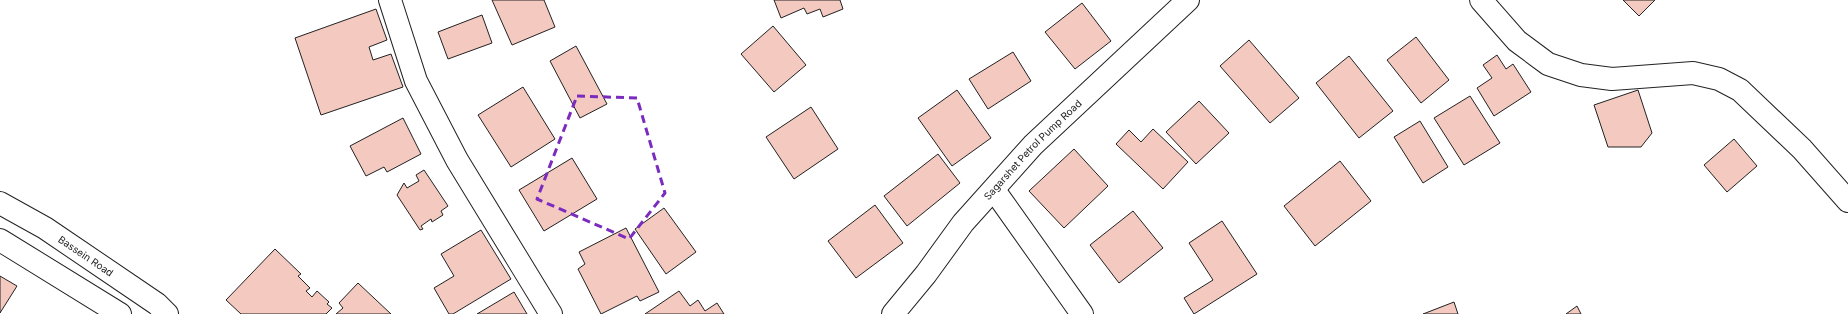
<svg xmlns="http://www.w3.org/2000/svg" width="1848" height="314" font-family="Inter,sans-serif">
<rect width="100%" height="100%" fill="#fff"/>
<path fill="#f3c9c0" stroke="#222" d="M 492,0 L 544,0 L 555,27 L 512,45 Z
M 774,0 L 840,0 L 843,9 L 823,17 L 820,9 L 807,14 L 804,8 L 781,18 Z
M 1623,0 L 1655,0 L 1639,16 Z
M 1082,3 L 1111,41 L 1075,69 L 1045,32 Z
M 376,9 L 387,40 L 369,47 L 373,60 L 391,54 L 403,87 L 321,115 L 295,38 Z
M 482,15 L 492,43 L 448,59 L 438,32 Z
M 773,26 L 806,65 L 774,92 L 741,54 Z
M 1416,37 L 1449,80 L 1421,103 L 1387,60 Z
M 1249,40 L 1299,98 L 1270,123 L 1220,66 Z
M 576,46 L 607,104 L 580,118 L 550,61 Z
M 1013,52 L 1031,81 L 988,109 L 969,79 Z
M 1497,55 L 1506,69 L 1513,64 L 1531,92 L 1494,116 L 1477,88 L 1492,78 L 1483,65 Z
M 1349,56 L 1393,111 L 1359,138 L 1316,83 Z
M 523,87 L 555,139 L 511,167 L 478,115 Z
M 957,90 L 991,138 L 952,166 L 918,118 Z
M 1638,90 L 1652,133 L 1641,147 L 1608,147 L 1594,105 Z
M 1470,96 L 1500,143 L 1464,165 L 1434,118 Z
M 1199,101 L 1229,133 L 1196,164 L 1166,132 Z
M 811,107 L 838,149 L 794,179 L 766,137 Z
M 403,118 L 421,154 L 387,172 L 384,167 L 366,176 L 350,146 Z
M 1420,121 L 1448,167 L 1423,183 L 1394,137 Z
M 1153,129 L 1188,162 L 1163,189 L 1116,144 L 1129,130 L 1141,142 Z
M 1734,139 L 1757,166 L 1727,192 L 1704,165 Z
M 1074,149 L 1108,186 L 1064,228 L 1029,191 Z
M 938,154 L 960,183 L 907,226 L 884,196 Z
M 572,158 L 597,199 L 544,231 L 519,190 Z
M 1340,161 L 1371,201 L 1315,246 L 1284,206 Z
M 424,170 L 448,206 L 441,211 L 443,215 L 432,222 L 431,219 L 421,226 L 423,229 L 420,230 L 397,195 L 404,183 L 407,188 L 419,181 L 416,175 Z
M 875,205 L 903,243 L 856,278 L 828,241 Z
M 664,208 L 696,252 L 666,274 L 635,229 Z
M 1133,211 L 1163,248 L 1119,283 L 1090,245 Z
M 1222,221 L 1257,274 L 1194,314 L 1184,298 L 1213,280 L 1189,243 Z
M 626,228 L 659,292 L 640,301 L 637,296 L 601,314 L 578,269 L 585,264 L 579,252 Z
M 481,230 L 511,279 L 453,314 L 449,314 L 434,288 L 454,276 L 441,254 Z
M 275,249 L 301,274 L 298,276 L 310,288 L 306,291 L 312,297 L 317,291 L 329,302 L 327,304 L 332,308 L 326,314 L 241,314 L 226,300 Z
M 0,276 L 17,286 L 0,313 Z
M 358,283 L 391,314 L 336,314 L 343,308 L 339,303 Z
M 679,291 L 690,306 L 698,300 L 705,311 L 717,303 L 724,314 L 645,314 Z
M 514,292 L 527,314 L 477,314 Z
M 1454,302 L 1458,314 L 1423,314 Z
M 1577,306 L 1581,314 L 1566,314 Z"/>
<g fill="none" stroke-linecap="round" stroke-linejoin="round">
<defs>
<path id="minor" d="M 390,0 L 416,81 L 457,160 L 551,314
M 1481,0 L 1517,41 L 1548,64 L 1581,75 L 1612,79 L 1693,73 L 1719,79 L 1740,90 L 1802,149 L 1848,201
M 994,190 L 1082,314"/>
<g id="tertiary">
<path id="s1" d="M 893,314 L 926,274 L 963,223 L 1033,145 L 1188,0"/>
</g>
<g id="secondary">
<path id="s2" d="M 0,203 L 45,228 L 157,304 L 167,314"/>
<path d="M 0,240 L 120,314"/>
</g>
</defs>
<use href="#minor" stroke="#222" stroke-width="24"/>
<use href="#tertiary" stroke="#222" stroke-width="24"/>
<use href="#secondary" stroke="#222" stroke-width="24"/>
<use href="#minor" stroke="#fff" stroke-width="22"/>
<use href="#tertiary" stroke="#fff" stroke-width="22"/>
<use href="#secondary" stroke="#fff" stroke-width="22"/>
</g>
<path fill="none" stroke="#7b2cbf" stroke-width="3" stroke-dasharray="8 5" stroke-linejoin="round" d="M 577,96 L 637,98 L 665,193 L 629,239 L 537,199 Z"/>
<g text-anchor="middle" stroke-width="3" stroke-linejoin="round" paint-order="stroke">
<g font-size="10" fill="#222" stroke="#fff">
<text dy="4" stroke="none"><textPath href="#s1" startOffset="216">Sagarshet Petrol Pump Road</textPath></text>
<text dy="4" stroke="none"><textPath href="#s2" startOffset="101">Bassein Road</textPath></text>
</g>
</g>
</svg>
